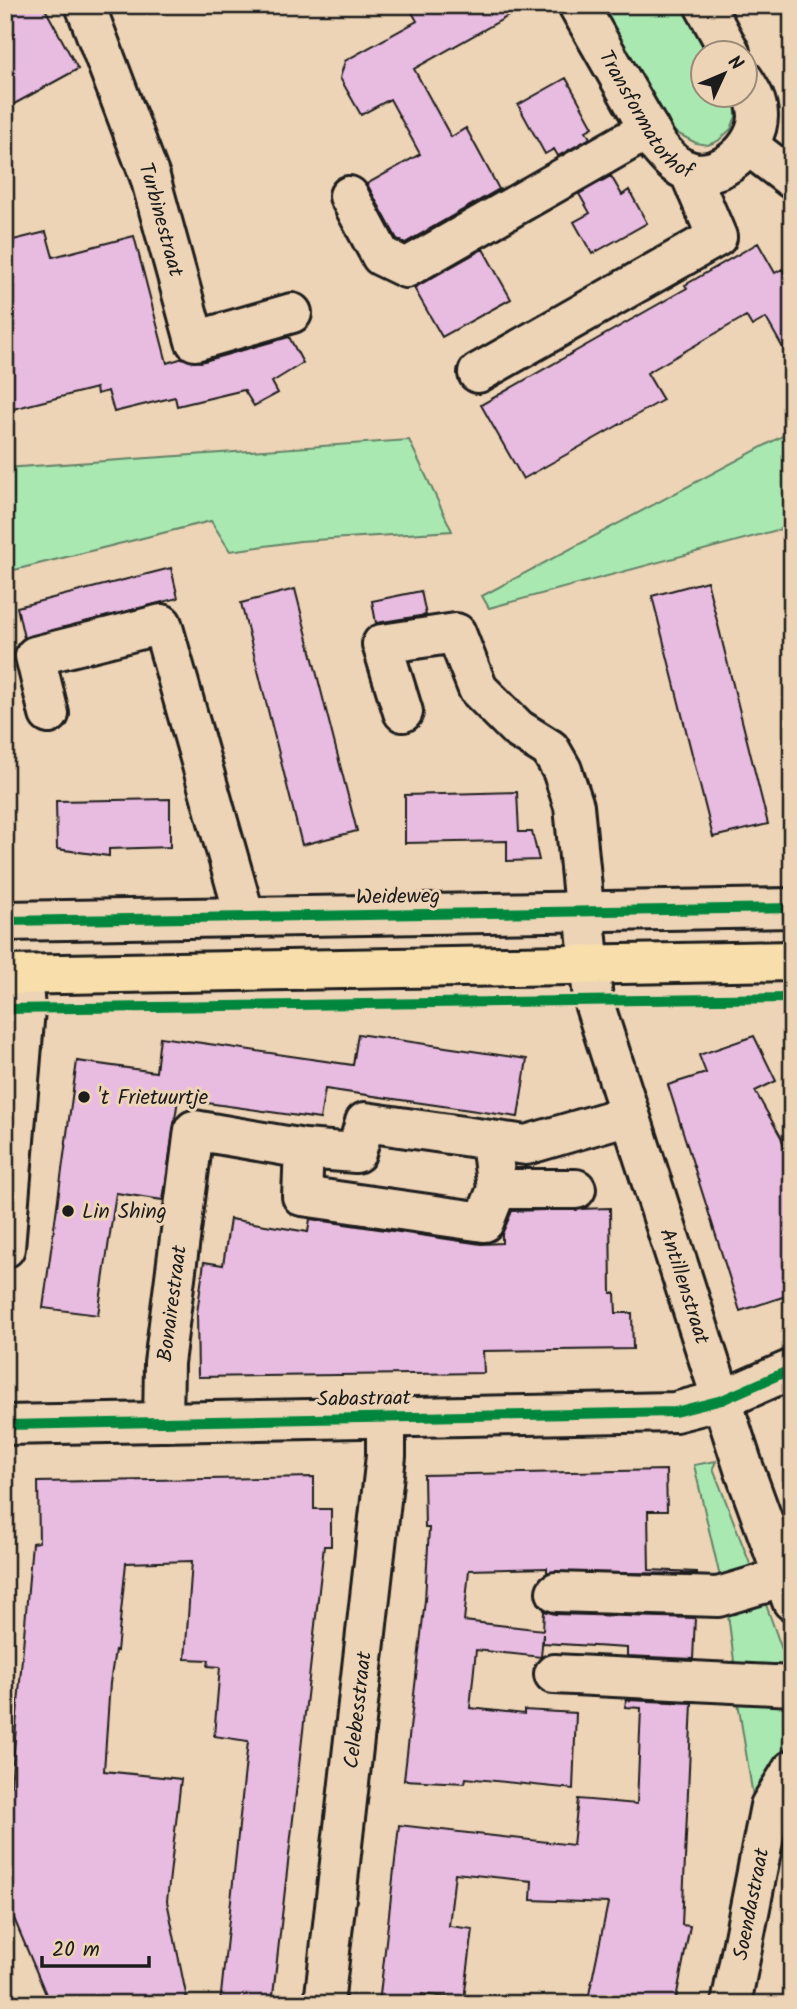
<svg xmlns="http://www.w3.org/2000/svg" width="797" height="2009" font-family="Kalam,sans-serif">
<rect width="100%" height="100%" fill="#eed4b6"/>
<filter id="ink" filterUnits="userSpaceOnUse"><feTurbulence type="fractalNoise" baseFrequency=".0143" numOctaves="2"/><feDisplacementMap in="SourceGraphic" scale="14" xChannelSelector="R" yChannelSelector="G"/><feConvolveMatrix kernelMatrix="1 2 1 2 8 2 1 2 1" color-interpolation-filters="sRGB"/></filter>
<g filter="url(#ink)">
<path fill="#a9e9b1" stroke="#628266" stroke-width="2" d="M 592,5 L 695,5 L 719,52 L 702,52 L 702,94 L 735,95 L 736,116 L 731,129 L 718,141 L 708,145 L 696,143 L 669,129 Z
M 792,431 L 792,526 L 489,608 L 482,596 Z
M 409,440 L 452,531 L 300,541 L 230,551 L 211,521 L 10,571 L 5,562 L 5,468 Z
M 716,1461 L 713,1468 L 755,1577 L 723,1590 L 694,1465 Z
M 764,1599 L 786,1661 L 792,1666 L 792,1680 L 736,1676 L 727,1607 Z
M 737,1696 L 792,1700 L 792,1740 C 773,1761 762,1783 755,1809 Z
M 792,1794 L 792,1856 L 772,1859 Z"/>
<path fill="#e8bbe0" stroke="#1c1c1c" stroke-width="2" d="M 5,5 L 43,5 L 78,69 L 5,109 Z
M 408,5 L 528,5 L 414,69 L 451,137 L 466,128 L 499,189 L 405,243 L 397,239 L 367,184 L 420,154 L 390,99 L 361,115 L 340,78 L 345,61 L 417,21 Z
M 566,78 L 593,127 L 586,131 L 590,138 L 558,156 L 554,149 L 545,154 L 518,105 Z
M 611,176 L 622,195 L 629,190 L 647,223 L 592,254 L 574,222 L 590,213 L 579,194 Z
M 46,232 L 53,257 L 134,236 L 167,363 L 183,358 L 201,362 L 289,337 L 303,363 L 272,382 L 278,393 L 254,406 L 244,390 L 177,406 L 175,397 L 114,412 L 108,391 L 97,394 L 96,388 L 5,411 L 5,242 Z
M 758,243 L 775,273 L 782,269 L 792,286 L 792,364 L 766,318 L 752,326 L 746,316 L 647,373 L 663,400 L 523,479 L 481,405 L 687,288 L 685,285 Z
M 483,249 L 511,299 L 442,337 L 414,288 Z
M 171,568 L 178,598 L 24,638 L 17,607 Z
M 707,581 L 768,824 L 713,837 L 652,596 Z
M 295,589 L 357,831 L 302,845 L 241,603 Z
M 421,591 L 426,615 L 376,623 L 372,601 Z
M 517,792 L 519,832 L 532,832 L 539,860 L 507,861 L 507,841 L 405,843 L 405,795 Z
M 170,799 L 170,847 L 109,849 L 109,856 L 57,849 L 56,801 Z
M 358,1034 L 527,1059 L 518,1117 L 325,1089 L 320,1119 L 178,1099 L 163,1200 L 116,1193 L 98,1315 L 43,1308 L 77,1061 L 156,1072 L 160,1037 L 353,1065 Z
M 754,1036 L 776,1081 L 755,1091 L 781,1137 L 792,1171 L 792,1294 L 740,1311 L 668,1085 L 706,1073 L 699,1055 Z
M 610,1208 L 611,1293 L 615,1293 L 616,1313 L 632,1313 L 633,1349 L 483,1351 L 484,1373 L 198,1377 L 197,1313 L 204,1262 L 223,1265 L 230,1219 L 308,1232 L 310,1219 L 481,1244 L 502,1243 L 502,1234 L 512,1211 Z
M 666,1470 L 667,1511 L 648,1511 L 649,1570 L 697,1572 L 697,1574 L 547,1572 L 547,1568 L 469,1570 L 464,1621 L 543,1630 L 544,1611 L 555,1614 L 695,1618 L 693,1659 L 627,1656 L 627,1648 L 543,1643 L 543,1634 L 541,1657 L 476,1650 L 470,1708 L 524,1714 L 524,1710 L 576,1713 L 573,1789 L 466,1778 L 465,1783 L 404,1780 L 425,1600 L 429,1528 L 425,1528 L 424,1475 Z
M 314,1477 L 314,1509 L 331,1509 L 331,1546 L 324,1546 L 272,2004 L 220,2004 L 248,1741 L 214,1736 L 220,1667 L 208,1666 L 209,1660 L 185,1659 L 192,1561 L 126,1563 L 117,1651 L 115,1650 L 110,1683 L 104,1771 L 181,1779 L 167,1901 L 188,2004 L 50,2004 L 5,1897 L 5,1854 L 32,1543 L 39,1542 L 38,1482 Z
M 626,1700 L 692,1703 L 682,1925 L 690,1926 L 675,2004 L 587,2004 L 608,1903 L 531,1900 L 532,1881 L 455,1873 L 449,1926 L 473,1929 L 464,1999 L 422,1994 L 421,2004 L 379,2004 L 399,1825 L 573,1845 L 578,1799 L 637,1804 L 641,1708 L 625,1707 Z"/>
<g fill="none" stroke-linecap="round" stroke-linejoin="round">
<defs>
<g id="minor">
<path id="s1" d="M 85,5 L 150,177 L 195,341 L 292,313"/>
<path id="s2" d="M 578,5 L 659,147 C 668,157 675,167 689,171 C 720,181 758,147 758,116 C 758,102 751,91 744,80"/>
<path d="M 704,5 L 730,52"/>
<path d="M 749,146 L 792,179"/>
<path d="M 349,196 L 381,256 L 406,268 L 649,129"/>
<path d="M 478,373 L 717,237 L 689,171"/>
<path id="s3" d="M 403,712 L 382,644 L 456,633 L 478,689 L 518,729 L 550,749 L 562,770 L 574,806 L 593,1000 L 744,1469 L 792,1601"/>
<path d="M 49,714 L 35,656 L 162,624 L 245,917"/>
<path d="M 5,921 L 792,908"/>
<path d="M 304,1149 L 302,1196 L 484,1222 L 497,1189 L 491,1142"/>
<path d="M 497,1189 L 576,1189"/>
<path d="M 5,1248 L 25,1009 L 22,975"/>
<path id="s4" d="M 163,1422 L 164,1363 L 194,1130 L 304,1149 L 356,1153 L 365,1122 L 526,1145 L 629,1115"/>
<path d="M 5,1425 L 675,1412 L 722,1400 L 792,1369"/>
<path d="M 556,1592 L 718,1597 L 782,1578"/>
<path d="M 554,1674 L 792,1686"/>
<path id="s5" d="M 324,2004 L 386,1456 L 386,1417"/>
<path id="s6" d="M 731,2004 L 770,1806 L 792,1770"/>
</g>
<path id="major" d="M 5,975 L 792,961"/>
</defs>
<use href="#minor" stroke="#1c1c1c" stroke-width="44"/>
<use href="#major" stroke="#1c1c1c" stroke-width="44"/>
<use href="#minor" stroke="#eed4b6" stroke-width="38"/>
<use href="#major" stroke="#f8deab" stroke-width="38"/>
<defs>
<path id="cycleway" d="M 5,921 L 792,908
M 5,1009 L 792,998
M 5,1425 L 675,1412 L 722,1400 L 792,1369"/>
</defs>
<use href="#cycleway" stroke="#eed4b6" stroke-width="15"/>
<use href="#cycleway" stroke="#00873e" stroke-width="10"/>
</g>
</g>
<g fill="#1c1c1c" stroke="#eed4b6" stroke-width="2.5">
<circle cx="84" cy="1097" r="7"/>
<circle cx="68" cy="1211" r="7"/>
</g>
<g text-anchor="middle" stroke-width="6" stroke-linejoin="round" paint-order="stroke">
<g font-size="21" fill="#1c1c1c" stroke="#eed4b6">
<text dy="7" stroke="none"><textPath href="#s2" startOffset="130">Transformatorhof</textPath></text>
<text dy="7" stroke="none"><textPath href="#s1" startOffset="228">Turbinestraat</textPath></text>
<text transform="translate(398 896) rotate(-1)" y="7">Weideweg</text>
<text dy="7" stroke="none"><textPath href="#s3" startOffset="858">Antillenstraat</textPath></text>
<text dy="7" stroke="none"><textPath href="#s4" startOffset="119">Bonairestraat</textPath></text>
<text transform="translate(364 1398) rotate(-1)" y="7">Sabastraat</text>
<text dy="7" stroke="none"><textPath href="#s5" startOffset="296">Celebesstraat</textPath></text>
<text dy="7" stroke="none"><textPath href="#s6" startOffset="102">Soendastraat</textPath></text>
</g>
<g font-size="21" fill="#1c1c1c" stroke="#eed4b6" text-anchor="start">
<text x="98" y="1104">'t Frietuurtje</text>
<text x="82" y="1218">Lin Shing</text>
</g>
</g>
<rect width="797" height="2009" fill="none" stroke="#eed4b6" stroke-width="28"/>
<rect x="14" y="14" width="769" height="1981" fill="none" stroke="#1c1c1c" stroke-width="2.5" filter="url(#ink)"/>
<g transform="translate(724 74) rotate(46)"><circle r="33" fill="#eed4b6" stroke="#9a8a78" stroke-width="2"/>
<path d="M0-5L12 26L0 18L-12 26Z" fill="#1c1c1c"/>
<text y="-10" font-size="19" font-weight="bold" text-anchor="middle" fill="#1c1c1c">N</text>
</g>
<path d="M42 1956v10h107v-10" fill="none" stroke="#1c1c1c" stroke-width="3.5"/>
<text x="52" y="1956" font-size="21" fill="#1c1c1c" stroke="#eed4b6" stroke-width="5" paint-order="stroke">20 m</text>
</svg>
